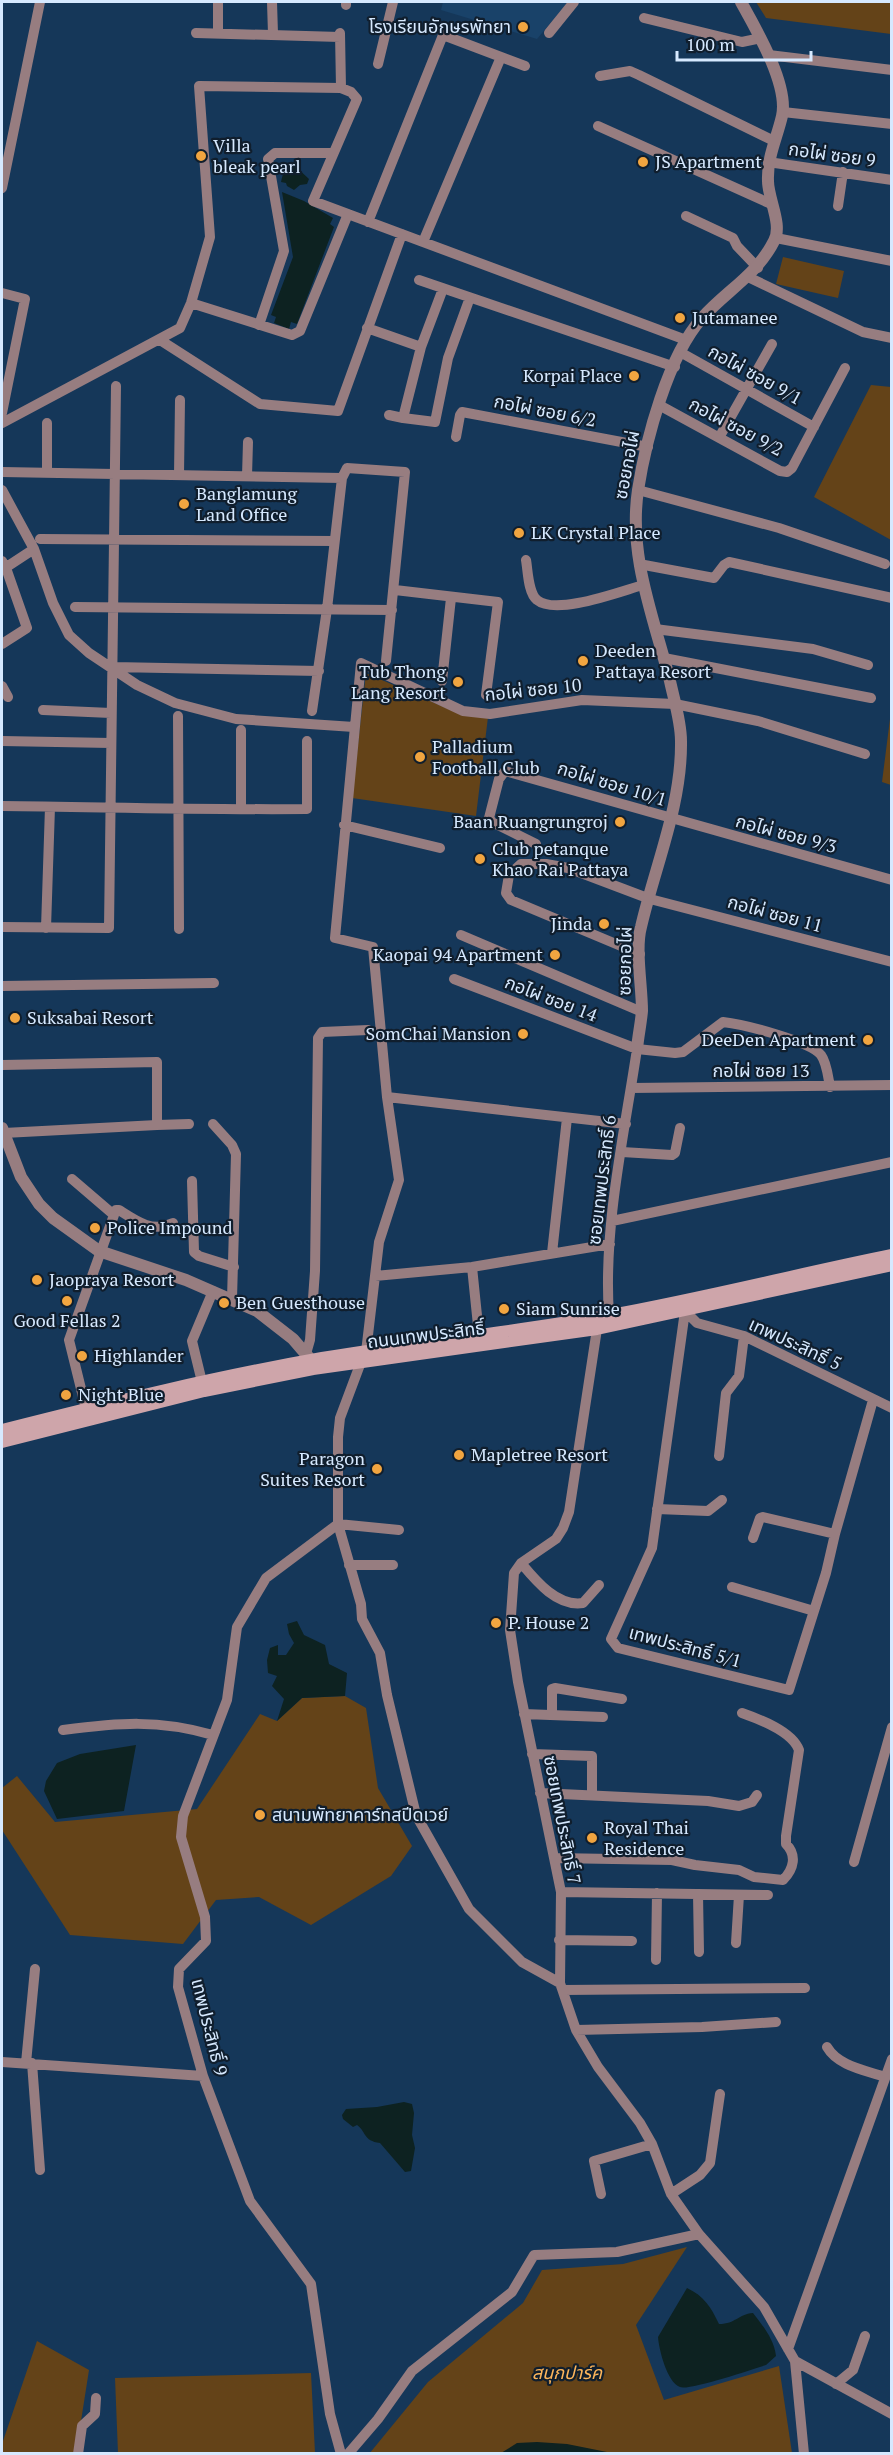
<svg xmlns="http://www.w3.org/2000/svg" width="893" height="2455" font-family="'PT Serif','Noto Sans Thai',serif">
<rect width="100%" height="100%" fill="#153759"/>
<path fill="#194269" d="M 443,2 L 568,2 L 537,39 L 441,10 Z"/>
<path fill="#644318" d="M 756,2 L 891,2 L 891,34 L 766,18 Z
M 783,257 L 844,271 L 838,298 L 776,284 Z
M 871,385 L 891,387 L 891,540 L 814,497 Z
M 366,673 L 462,715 L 488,717 L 476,816 L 352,798 Z
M 891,711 L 891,785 L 882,782 Z
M 345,1696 L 366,1708 L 378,1788 L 412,1846 L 391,1876 L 311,1925 L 259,1897 L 216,1900 L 183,1944 L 70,1935 L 2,1830 L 2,1788 L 17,1776 L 55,1822 L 197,1809 L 260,1714 L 277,1721 L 302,1698 Z
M 687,2247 L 636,2325 L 664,2400 L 779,2366 L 792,2453 L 369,2454 L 428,2382 L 523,2303 L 542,2270 L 623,2264 Z
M 37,2341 L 89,2370 L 76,2453 L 2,2454 L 2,2444 Z
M 311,2373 L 315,2453 L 118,2453 L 115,2378 Z"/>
<path fill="#0d2221" d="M 294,165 L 309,179 L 307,184 L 300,185 L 294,190 L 287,186 L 286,183 L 281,182 C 283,173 284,170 294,165 Z
M 282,192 L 304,201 L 333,218 L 330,224 L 334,227 L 297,324 L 291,322 L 289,329 L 274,323 L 276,317 L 271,315 L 293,257 Z
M 297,1621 L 304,1635 L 325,1645 L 329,1664 L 347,1673 L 345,1696 L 302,1698 L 277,1721 L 284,1699 L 272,1686 L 277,1676 L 268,1673 L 267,1660 L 270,1648 L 278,1645 L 278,1655 L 286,1655 L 294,1643 L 289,1634 L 287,1624 Z
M 136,1745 L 124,1811 L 57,1819 L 44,1791 L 46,1781 L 57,1763 L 80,1754 Z
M 404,2102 L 412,2104 L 414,2113 L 412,2135 L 415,2148 L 411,2171 L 405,2172 L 380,2143 C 363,2141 366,2131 357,2125 L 353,2127 L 343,2119 L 342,2115 L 346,2109 L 377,2107 Z
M 687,2288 C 704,2296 711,2307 719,2324 C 736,2324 738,2314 753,2313 C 763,2326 774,2339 776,2356 L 766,2365 C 753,2369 688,2391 680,2387 C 667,2382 659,2350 658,2337 Z
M 537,2442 L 567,2444 L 612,2453 L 501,2453 L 517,2443 Z"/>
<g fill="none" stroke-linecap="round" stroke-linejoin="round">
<path stroke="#977d80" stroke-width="10" d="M 272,2 L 273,34
M 346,5 L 346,2
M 644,18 L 742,42 L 761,38
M 196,33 L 340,37
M 218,33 L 218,2
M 340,33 L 341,88
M 549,33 L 574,2
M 769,55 L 892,70
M 378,64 L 393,2
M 600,76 L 630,71 L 639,75 L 774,141
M 783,112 L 892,124
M 598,126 L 771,204
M 768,162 L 892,180
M 2,188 L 40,2
M 838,206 L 843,172
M 686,216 L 733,238 L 737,246 L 758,268
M 368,222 L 443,35 L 525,66
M 776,238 L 892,261
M 423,242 L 501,57
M 748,277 L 863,332 L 892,338
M 419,280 L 675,367
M 2,293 L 25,299 L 2,413
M 441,294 L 421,347 L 403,418 L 435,422 L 448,358 L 468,303
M 191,303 L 292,335 L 300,331 L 348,214
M 259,325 L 284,251 L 268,159 L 275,153 L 332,153
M 367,328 L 421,347
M 160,340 L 260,404 L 338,411 L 402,234
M 680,352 L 814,427
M 659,405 L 780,471 L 787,472 L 792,468 L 845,368
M 389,415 L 403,418
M 2,423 L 180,328 L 191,303 L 210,237 L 199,86 L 341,88 L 351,92 L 357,99 L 313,201 L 686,340
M 47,423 L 47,473
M 720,436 L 772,344
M 456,437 L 460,415 L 462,412 L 648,447
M 2,472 L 342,478
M 179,475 L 180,400
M 247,476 L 248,442
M 2,490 L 34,549 L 53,603 L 69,635 L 89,653 L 137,685 L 175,703 L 236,719 L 354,727
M 638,490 L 779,528 L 885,564
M 40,539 L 334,541
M 526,560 C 528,571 528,593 537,600 C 556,616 621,591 643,585
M 2,561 L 6,568 L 27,628 L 2,644
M 639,564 L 714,578 L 724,565 L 729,562 L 892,598
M 2,570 L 34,549
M 395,590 L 498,602 L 486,695
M 75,607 L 392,610
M 655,629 L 813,649 L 868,665
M 664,658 L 871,698
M 113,667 L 319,671
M 442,681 L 451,598
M 2,686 L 8,697
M 43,710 L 111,713
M 312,711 L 327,609 L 342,478 L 347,468 L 405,472 L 386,661
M 178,716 L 179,929
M 2,741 L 111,743
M 2,806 C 103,807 205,810 307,809 L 307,741
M 241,809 L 241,730
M 344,825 L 440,848
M 536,844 L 492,822 L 489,818 L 499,779 L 505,771 L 892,880
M 2,927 L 109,928 L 116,386
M 46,928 L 50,807
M 461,935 L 642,1012
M 640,954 L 511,900 L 506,893 L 509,875 L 521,864 L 546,864 L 568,868 L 650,899 L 892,962
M 454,979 L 637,1049 L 675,1053 L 683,1052 L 723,1022 C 742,1024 810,1041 821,1055 C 827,1063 828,1077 830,1087
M 2,986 L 214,983
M 2,1065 L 157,1062 L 157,1125 L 4,1133
M 631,1088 L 892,1085
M 387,1097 L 626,1124
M 213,1124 L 232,1145 L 236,1154 L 232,1299
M 157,1125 L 189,1124
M 622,1152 L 672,1155 L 675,1153 L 680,1128
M 72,1179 L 114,1215
M 192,1181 L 194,1252 L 199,1256 L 234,1267
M 612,1221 L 892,1162
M 552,1253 L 567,1118
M 472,1267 L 479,1335
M 375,1276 L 472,1267 L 610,1244
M 685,1311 L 652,1548 L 611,1639 L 618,1648 L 789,1690 L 826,1573 L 835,1534 L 873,1400
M 685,1311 L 697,1323 L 744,1336 L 892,1408
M 609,1315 C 603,1228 624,1136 637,1049
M 597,1329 L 569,1512 L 563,1528 L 556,1539 L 521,1563 L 514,1573 L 510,1630 L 518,1682 L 561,1892 L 560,1983 L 576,2030 L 598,2067 L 640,2123 L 652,2144 L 671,2194 L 699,2234 L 764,2307 L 795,2361 L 804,2454
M 366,1352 L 379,1242 L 399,1180 L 387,1097 L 373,947 L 335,938 L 361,663 L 463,711 L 490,714 L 582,700 L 675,704 L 758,721 L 865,754
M 306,1354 L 310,1340 L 315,1271 L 318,1038 L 322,1032 L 368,1030
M 361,1362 L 340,1418 L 338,1437 L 338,1524 L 361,1604 L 362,1619 L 380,1653 L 387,1695 L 416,1815 L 469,1909 L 522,1962 L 560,1983
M 202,1382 L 192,1341 L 213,1291
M 86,1409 L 69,1340 L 114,1215 L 116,1210 L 119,1210 C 136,1221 152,1233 173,1223
M 719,1456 L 726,1393 L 739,1376 L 744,1336
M 657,1509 L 708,1511 L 722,1500
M 338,1524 L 266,1578 L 237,1627 L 227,1700 L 183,1816 L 181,1837 L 205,1917 L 206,1941 L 179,1969 L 178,1987 L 203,2076 L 250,2201 L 311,2284 L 330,2414 L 341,2454
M 338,1524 L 399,1530
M 753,1538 L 760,1518 L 763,1517 L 835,1534
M 521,1563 C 536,1581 557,1607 583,1603 L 599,1585
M 349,1565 L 393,1565
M 732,1587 L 814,1611
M 524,1714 L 603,1717
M 552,1715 L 552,1689 L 555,1688 L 622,1699
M 63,1730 C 118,1723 158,1719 213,1735
M 532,1754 L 592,1756 L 592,1795
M 540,1793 L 708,1801 L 739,1806 L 752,1802 L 757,1795
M 554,1858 L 672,1860 L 695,1865 L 739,1870 L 754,1877 L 783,1880 C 794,1869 797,1855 786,1844 L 786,1836 L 799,1750 C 792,1731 759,1719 742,1713
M 854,1862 L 892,1727
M 561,1892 L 768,1895
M 698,1894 L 699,1952
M 559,1940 L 632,1941
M 736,1943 L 739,1895
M 656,1960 L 657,1893
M 563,1990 L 805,1988
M 576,2030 L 702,2027 L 776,2022
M 827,2047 C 838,2066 865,2070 885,2077
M 2,2062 L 203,2076
M 26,2063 L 35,1969
M 32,2063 L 40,2170
M 601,2194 L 594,2161 L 652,2144
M 671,2194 L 700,2175 L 710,2163 L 720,2094
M 788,2349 L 892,2059
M 795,2361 L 892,2414
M 836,2384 L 853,2370 L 865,2336
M 78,2454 L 82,2426 L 95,2414 L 96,2398
M 348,2454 L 378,2419 L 412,2371 L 512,2292 L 534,2255 L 617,2252 L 699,2234"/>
<path stroke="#977d80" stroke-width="12" d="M 637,1049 C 638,1037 641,1023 642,1011 C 642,986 635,949 641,927 C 655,866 682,805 681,741 C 681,721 674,700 670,681 C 654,618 628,556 638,490 C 646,439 668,356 702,318 C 726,291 757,275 774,241 C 783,225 768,199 768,181 C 767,157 777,138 782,116 C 789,85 756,29 741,2
M 2,1128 L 21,1177 L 39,1204 L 53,1218 L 99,1251 L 186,1280 L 257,1311 L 293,1339 L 311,1360"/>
<path stroke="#cea5aa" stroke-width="12" d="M 2,1430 C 108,1403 214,1377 322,1358 C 418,1342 515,1332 611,1315 C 705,1298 798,1274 892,1255
M 2,1442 L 204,1391 L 313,1369 L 597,1329 L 892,1265"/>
</g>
<g fill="#f1a540" stroke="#101e2d" stroke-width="2">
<circle cx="523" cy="27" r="6"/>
<circle cx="201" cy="156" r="6"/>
<circle cx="643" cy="162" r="6"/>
<circle cx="680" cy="318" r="6"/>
<circle cx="634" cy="376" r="6"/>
<circle cx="184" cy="504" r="6"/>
<circle cx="519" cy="533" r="6"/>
<circle cx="583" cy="661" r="6"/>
<circle cx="458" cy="682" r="6"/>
<circle cx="420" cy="757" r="6"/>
<circle cx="620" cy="822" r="6"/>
<circle cx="480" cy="859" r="6"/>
<circle cx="604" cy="924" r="6"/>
<circle cx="555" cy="955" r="6"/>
<circle cx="15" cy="1018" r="6"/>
<circle cx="523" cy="1034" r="6"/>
<circle cx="868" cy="1040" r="6"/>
<circle cx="95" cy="1228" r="6"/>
<circle cx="37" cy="1280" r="6"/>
<circle cx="67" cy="1301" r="6"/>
<circle cx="224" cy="1303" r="6"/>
<circle cx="504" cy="1309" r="6"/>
<circle cx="82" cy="1356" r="6"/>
<circle cx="66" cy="1395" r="6"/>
<circle cx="459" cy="1455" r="6"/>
<circle cx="377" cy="1469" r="6"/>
<circle cx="496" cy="1623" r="6"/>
<circle cx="260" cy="1815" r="6"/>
<circle cx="592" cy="1838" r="6"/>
</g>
<g text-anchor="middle" stroke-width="4.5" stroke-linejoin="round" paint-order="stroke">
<g font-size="18" fill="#d6e9ff" stroke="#101e2d" text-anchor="start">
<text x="511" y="33" text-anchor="end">โรงเรียนอักษรพัทยา</text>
<text x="213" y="152">Villa<tspan x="213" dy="21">bleak pearl</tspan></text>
<text x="655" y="168">JS Apartment</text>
<text x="692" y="324">Jutamanee</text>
<text x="622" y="382" text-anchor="end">Korpai Place</text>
<text x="196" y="500">Banglamung<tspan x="196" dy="21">Land Office</tspan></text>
<text x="531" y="539">LK Crystal Place</text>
<text x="595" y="657">Deeden<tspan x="595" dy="21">Pattaya Resort</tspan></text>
<text x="446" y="678" text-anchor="end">Tub Thong<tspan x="446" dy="21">Lang Resort</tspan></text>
<text x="432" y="753">Palladium<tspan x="432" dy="21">Football Club</tspan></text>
<text x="608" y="828" text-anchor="end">Baan Ruangrungroj</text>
<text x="492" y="855">Club petanque<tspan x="492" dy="21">Khao Rai Pattaya</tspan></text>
<text x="592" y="930" text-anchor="end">Jinda</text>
<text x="543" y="961" text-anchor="end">Kaopai 94 Apartment</text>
<text x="27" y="1024">Suksabai Resort</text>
<text x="511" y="1040" text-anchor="end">SomChai Mansion</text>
<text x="856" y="1046" text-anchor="end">DeeDen Apartment</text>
<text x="107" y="1234">Police Impound</text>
<text x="49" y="1286">Jaopraya Resort</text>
<text x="236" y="1309">Ben Guesthouse</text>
<text x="516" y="1315">Siam Sunrise</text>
<text x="67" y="1327" text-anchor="middle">Good Fellas 2</text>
<text x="94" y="1362">Highlander</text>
<text x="78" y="1401">Night Blue</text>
<text x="471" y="1461">Mapletree Resort</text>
<text x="365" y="1465" text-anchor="end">Paragon<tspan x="365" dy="21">Suites Resort</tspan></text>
<text x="508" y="1629">P. House 2</text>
<text x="272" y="1821">สนามพัทยาคาร์ทสปีดเวย์</text>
<text x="604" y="1834">Royal Thai<tspan x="604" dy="21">Residence</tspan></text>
</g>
<g font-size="18" fill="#d6e9ff" stroke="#101e2d">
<text transform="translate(832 155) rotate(8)" y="6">กอไผ่ ซอย 9</text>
<text transform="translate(755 375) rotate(29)" y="6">กอไผ่ ซอย 9/1</text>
<text transform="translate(545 411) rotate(11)" y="6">กอไผ่ ซอย 6/2</text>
<text transform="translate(736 427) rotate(28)" y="6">กอไผ่ ซอย 9/2</text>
<text transform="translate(627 465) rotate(-79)" y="6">ซอยกอไผ่</text>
<text transform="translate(533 690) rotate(-6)" y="6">กอไผ่ ซอย 10</text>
<text transform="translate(612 784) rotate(17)" y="6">กอไผ่ ซอย 10/1</text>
<text transform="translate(786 834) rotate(15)" y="6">กอไผ่ ซอย 9/3</text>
<text transform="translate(775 914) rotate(15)" y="6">กอไผ่ ซอย 11</text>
<text transform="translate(625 961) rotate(-89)" y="6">ซอยกอไผ่</text>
<text transform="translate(551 999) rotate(21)" y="6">กอไผ่ ซอย 14</text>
<text x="761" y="1077">กอไผ่ ซอย 13</text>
<text transform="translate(602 1180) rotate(-83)" y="6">ซอยเทพประสิทธิ์ 6</text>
<text transform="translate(426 1335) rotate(-7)" y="6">ถนนเทพประสิทธิ์</text>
<text transform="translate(795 1344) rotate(25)" y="6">เทพประสิทธิ์ 5</text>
<text transform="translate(685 1647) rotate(15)" y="6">เทพประสิทธิ์ 5/1</text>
<text transform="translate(562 1820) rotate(79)" y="6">ซอยเทพประสิทธิ์ 7</text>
<text transform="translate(209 2027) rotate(76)" y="6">เทพประสิทธิ์ 9</text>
</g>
<g font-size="18" font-style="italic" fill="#fcb55b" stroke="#101e2d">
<text x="567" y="2379">สนุกปาร์ค</text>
</g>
</g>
<rect width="893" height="2455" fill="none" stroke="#d6e9ff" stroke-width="6"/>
<path d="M677 51v9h134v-9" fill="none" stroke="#d6e9ff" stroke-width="3"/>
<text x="686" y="51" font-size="18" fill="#d6e9ff" stroke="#101e2d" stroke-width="4.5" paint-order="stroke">100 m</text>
</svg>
